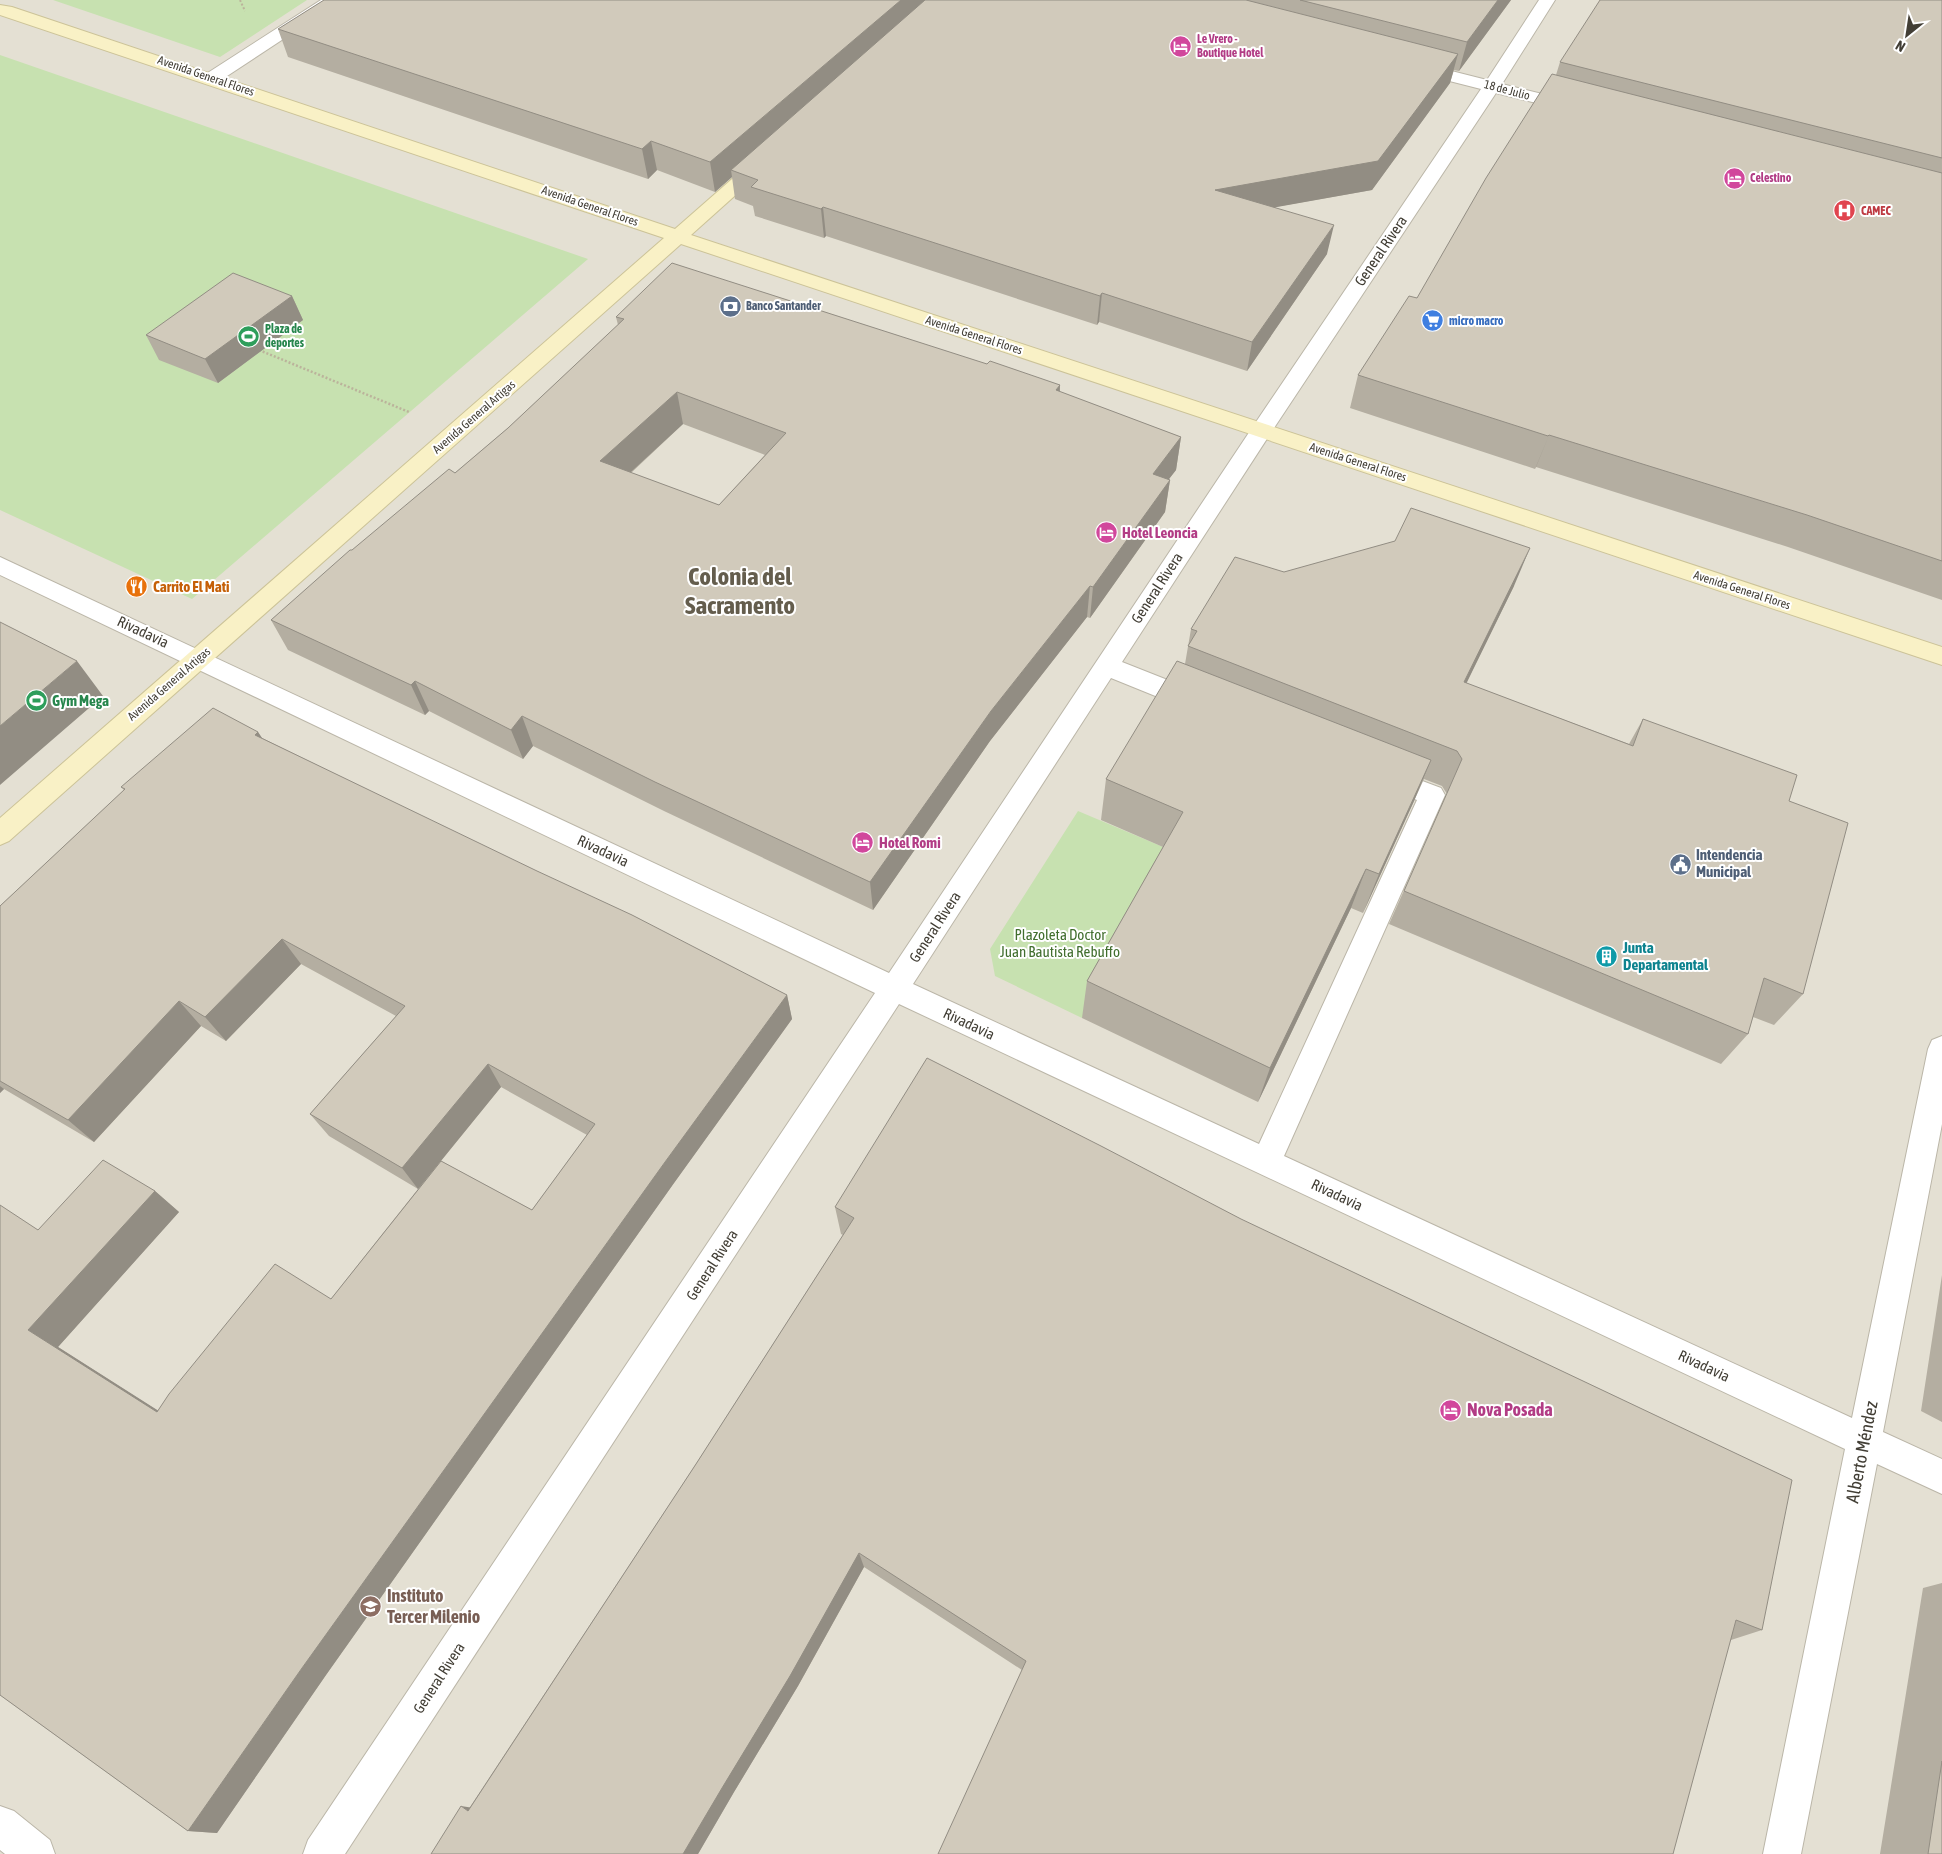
<svg xmlns="http://www.w3.org/2000/svg" width="1942" height="1854" font-family="'Asap Condensed',sans-serif">
<rect width="100%" height="100%" fill="#f0eee4"/>
<path fill="#e4e0d3" d="M 0,0 L 1942,0 L 1942,1854 L 0,1854 Z"/>
<path fill="#c7e1b0" d="M 53,0 L 307,0 L 220,57 Z
M 0,55 L 588,259 L 192,599 L 0,510 Z
M 1078,811 L 1175,852 L 1082,1018 L 995,976 L 990,949 Z"/>
<g fill="none" stroke-linecap="round" stroke-linejoin="round">
<defs>
<path id="street" d="M 321,0 L 340,0 L 338,3 L 218,82 L 212,83 L 206,82 L 203,78 L 206,74 Z
M 1539,0 L 1555,0 L 1502,84 L 1579,103 L 1582,107 L 1579,111 L 1573,112 L 1496,93 L 1274,428 L 1122,662 L 1203,694 L 1206,701 L 1203,708 L 1194,710 L 1185,708 L 1111,678 L 913,984 L 1259,1144 L 1417,800 L 1376,784 L 1372,777 L 1376,770 L 1385,767 L 1441,788 L 1445,795 L 1284,1156 L 1852,1418 L 1928,1049 L 1932,1040 L 1942,1036 L 1942,1124 L 1883,1432 L 1942,1459 L 1942,1494 L 1877,1464 L 1801,1854 L 1763,1854 L 1845,1449 L 899,1004 L 345,1854 L 303,1854 L 308,1840 L 875,993 L 0,575 L 0,557 L 889,973 L 1258,419 L 1481,89 L 1410,71 L 1408,67 L 1410,63 L 1416,62 L 1487,80 Z
M 0,1806 L 14,1811 L 50,1840 L 55,1854 L 5,1854 L 0,1850 Z"/>
<path id="secondary" d="M 0,5 L 12,7 L 675,229 L 756,158 L 762,157 L 768,158 L 771,162 L 768,166 L 691,235 L 1942,647 L 1942,665 L 681,244 L 9,841 L 0,845 L 0,818 L 664,238 L 0,15 Z"/>
</defs>
<use href="#street" stroke="#bbb6a8" stroke-width="2"/>
<use href="#secondary" stroke="#ccc398" stroke-width="2"/>
<path stroke="#bbb39b" stroke-width="2" stroke-dasharray="2 2" stroke-linecap="butt" d="M 240,0 L 245,11"/>
<path stroke="#bbb39b" stroke-width="2.5" stroke-dasharray="2 2" stroke-linecap="butt" d="M 259,350 L 409,412"/>
<use href="#street" fill="#fff" fill-rule="evenodd"/>
<use href="#secondary" fill="#f9f1c6" fill-rule="evenodd"/>
</g>
<path fill="#b4aea1" fill-rule="evenodd" d="M 324,0 L 1511,0 L 1459,71 L 1454,70 L 1450,83 L 1372,190 L 1275,207 L 1327,254 L 1247,371 L 1099,322 L 1097,325 L 826,236 L 824,238 L 755,216 L 753,206 L 735,199 L 732,177 L 715,192 L 657,170 L 648,179 L 288,57 L 278,29 Z
M 1942,0 L 1942,600 L 1788,547 L 1536,467 L 1535,469 L 1350,408 L 1358,375 L 1417,298 L 1556,75 L 1560,62 Z
M 292,296 L 303,320 L 218,383 L 159,360 L 146,335 Z
M 616,317 L 987,364 L 1060,385 L 1060,392 L 1181,437 L 1176,470 L 1169,479 L 1170,480 L 1165,512 L 1090,618 L 1087,617 L 990,741 L 873,910 L 664,811 L 533,746 L 523,759 L 429,711 L 425,715 L 288,650 L 271,620 L 352,550 L 455,473 L 508,428 L 618,325 ZM 683,424 L 765,455 L 719,505 L 631,473 Z
M 1514,586 L 1466,683 L 1629,744 L 1643,719 L 1789,801 L 1803,994 L 1774,1025 L 1753,1017 L 1748,1034 L 1721,1064 L 1389,924 L 1447,794 L 1442,786 L 1424,779 L 1414,801 L 1363,913 L 1351,908 L 1258,1102 L 1082,1018 L 1087,981 L 1163,847 L 1101,820 L 1106,779 L 1185,664 L 1191,629 Z
M 258,732 L 262,738 L 787,995 L 792,1019 L 674,1183 L 326,1675 L 217,1833 L 188,1831 L 0,1695 L 38,1230 L 155,1191 L 179,1212 L 58,1347 L 158,1411 L 331,1299 L 418,1189 L 329,1136 L 310,1114 L 396,1016 L 301,964 L 226,1041 L 201,1026 L 94,1142 L 4,1089 L 0,1093 L 0,906 L 124,790 L 121,787 ZM 501,1087 L 587,1135 L 532,1210 L 441,1161 Z
M 835,1207 L 1762,1630 L 1731,1640 L 1022,1670 L 864,1567 L 798,1686 L 734,1792 L 698,1854 L 431,1854 L 470,1807 L 696,1464 L 843,1235 L 841,1234 Z
M 1942,1275 L 1942,1422 L 1921,1411 Z
M 1942,1583 L 1942,1854 L 1880,1854 L 1923,1588 Z"/>
<path fill="#928d83" d="M 901,0 L 934,0 L 731,170 L 732,177 L 715,192 L 710,162 Z
M 1498,0 L 1511,0 L 1459,71 L 1467,42 Z
M 1458,54 L 1450,83 L 1372,190 L 1210,219 L 1215,190 Z
M 651,141 L 657,170 L 648,179 L 642,149 Z
M 823,207 L 826,236 L 824,238 L 821,209 Z
M 1334,225 L 1327,254 L 1247,371 L 1252,342 Z
M 1102,293 L 1099,322 L 1097,325 L 1100,296 Z
M 292,296 L 303,320 L 218,383 L 205,359 Z
M 1060,385 L 1058,417 L 1056,390 Z
M 677,392 L 683,424 L 608,493 L 600,461 Z
M 1549,435 L 1536,467 L 1535,469 Z
M 1181,437 L 1176,470 L 1148,506 L 1153,474 Z
M 1170,480 L 1165,512 L 1090,618 L 1093,587 Z
M 1530,548 L 1514,586 L 1449,719 L 1464,682 Z
M 1090,586 L 1087,617 L 990,741 L 873,910 L 870,882 L 991,711 Z
M 77,661 L 103,696 L 0,785 L 0,726 Z
M 415,681 L 429,711 L 425,715 L 411,685 Z
M 522,716 L 533,746 L 523,759 L 511,730 Z
M 258,732 L 276,760 L 255,735 Z
M 1431,760 L 1414,801 L 1363,913 L 1379,874 Z
M 1366,869 L 1351,908 L 1258,1102 L 1270,1068 Z
M 282,939 L 301,964 L 226,1041 L 205,1017 Z
M 787,995 L 792,1019 L 674,1183 L 326,1675 L 217,1833 L 188,1831 L 302,1668 L 665,1162 Z
M 179,1001 L 201,1026 L 94,1142 L 68,1120 Z
M 488,1064 L 501,1087 L 418,1189 L 402,1168 Z
M 0,1086 L 4,1089 L 0,1093 Z
M 155,1191 L 179,1212 L 58,1347 L 184,1427 L 157,1412 L 28,1330 Z
M 859,1553 L 864,1567 L 798,1686 L 734,1792 L 698,1854 L 683,1854 Z
M 461,1806 L 486,1810 L 468,1811 Z"/>
<path fill="#d1cabb" stroke="#928d83" fill-rule="evenodd" d="M 324,0 L 901,0 L 710,162 L 651,141 L 642,149 L 278,29 Z
M 925,0 L 1246,0 L 1458,54 L 1378,161 L 1215,190 L 1334,225 L 1252,342 L 1102,293 L 1100,296 L 823,207 L 821,209 L 751,187 L 758,180 L 731,170 Z
M 1300,0 L 1498,0 L 1467,42 Z
M 1600,0 L 1942,0 L 1942,158 L 1560,62 Z
M 1552,74 L 1942,173 L 1942,561 L 1807,515 L 1549,435 L 1548,436 L 1358,375 L 1409,296 L 1417,298 L 1486,178 Z
M 672,263 L 987,364 L 990,361 L 1060,385 L 1056,390 L 1181,437 L 1153,474 L 1170,480 L 1093,587 L 1090,586 L 991,711 L 870,882 L 655,782 L 522,716 L 511,730 L 415,681 L 411,685 L 271,620 L 350,550 L 352,550 L 449,469 L 455,473 L 508,428 L 624,319 L 616,317 ZM 677,392 L 786,433 L 719,505 L 600,461 Z
M 233,273 L 292,296 L 205,359 L 146,335 Z
M 1411,508 L 1530,548 L 1464,682 L 1633,746 L 1643,719 L 1797,775 L 1789,801 L 1848,823 L 1803,994 L 1764,978 L 1748,1034 L 1404,891 L 1462,759 L 1457,751 L 1188,646 L 1197,631 L 1191,629 L 1235,557 L 1284,572 L 1395,541 Z
M 0,622 L 77,661 L 0,726 Z
M 1177,661 L 1431,760 L 1379,874 L 1366,869 L 1270,1068 L 1087,981 L 1183,812 L 1106,779 Z
M 213,708 L 258,732 L 255,735 L 537,871 L 632,915 L 787,995 L 665,1162 L 302,1668 L 188,1831 L 0,1695 L 0,1205 L 38,1230 L 103,1160 L 155,1191 L 28,1330 L 157,1412 L 169,1394 L 275,1264 L 331,1299 L 441,1161 L 532,1210 L 595,1124 L 488,1064 L 402,1168 L 310,1114 L 405,1006 L 282,939 L 205,1017 L 179,1001 L 68,1120 L 0,1081 L 0,906 L 125,789 L 121,787 Z
M 927,1058 L 1101,1146 L 1241,1219 L 1792,1480 L 1762,1630 L 1736,1620 L 1673,1854 L 938,1854 L 1026,1661 L 859,1553 L 790,1676 L 722,1788 L 683,1854 L 431,1854 L 461,1806 L 468,1811 L 696,1464 L 854,1218 L 835,1207 Z
M 1942,1761 L 1942,1854 L 1928,1854 Z"/>
<defs>
<symbol id="hotel-disc" viewBox="-11 -11 22 22"><circle r="9.5" fill="#d1479c" stroke="#fff"/><path d="M-6-4.5h1.5V1H6V5H4.5V3h-9V5H-6ZM-4 0a1.8 1.8 0 1 1 3.6 0ZM.5 0V-2.5h3Q6-2.5 6 0Z" fill="#fff"/></symbol>
<symbol id="hospital-disc" viewBox="-11 -11 22 22"><circle r="9.5" fill="#e0444e" stroke="#fff"/><path d="M-5-5h3v3.5h4V-5h3V5h-3V1.5h-4V5h-3Z" fill="#fff"/></symbol>
<symbol id="bank-disc" viewBox="-11 -11 22 22"><circle r="9.5" fill="#5c6f8a" stroke="#fff"/><path d="M-6-4H6V4H-6ZM0-2.3a2.3 2.3 0 1 0 0 4.6a2.3 2.3 0 1 0 0-4.6Z" fill="#fff"/></symbol>
<symbol id="supermarket-disc" viewBox="-11 -11 22 22"><circle r="9.5" fill="#3f7fe0" stroke="#fff"/><path d="M-6-5.5h2.5l.6 2H6L4.5 2H-2.5L-4.4-4H-6ZM-1.5 3.2a1.3 1.3 0 1 0 .1 0ZM3 3.2a1.3 1.3 0 1 0 .1 0Z" fill="#fff"/></symbol>
<symbol id="stadium-disc" viewBox="-11 -11 22 22"><circle r="9.5" fill="#2e9e5b" stroke="#fff"/><path d="M0-5a6.5 5 0 1 0 0 10a6.5 5 0 1 0 0-10ZM-3.5-1.8h7v3.6h-7Z" fill="#fff"/></symbol>
<symbol id="restaurant-disc" viewBox="-11 -11 22 22"><circle r="9.5" fill="#e8710a" stroke="#fff"/><path d="M-5-6h1v4h1v-4h1v4h1v-4h1v5L-1.5 .5V6h-2V.5L-5-1ZM5-6V6H3V1.5H1.5Q1.5-4 5-6Z" fill="#fff"/></symbol>
<symbol id="civic-disc" viewBox="-11 -11 22 22"><circle r="9.5" fill="#5c6f8a" stroke="#fff"/><path d="M-.6-6.5H3V-4.5H.6V-3L4-1V1h2V6H-6V1h2V-1L-.6-3ZM-1.2 2.5V6h2.4V2.5Z" fill="#fff"/></symbol>
<symbol id="building-disc" viewBox="-11 -11 22 22"><circle r="9.5" fill="#0f9aa8" stroke="#fff"/><path d="M-4-6H4V6H1V3H-1V6H-4ZM-2.5-4.3h1.7v1.8h-1.7ZM.8-4.3h1.7v1.8H.8ZM-2.5-1h1.7V.8h-1.7ZM.8-1h1.7V.8H.8Z" fill="#fff"/></symbol>
<symbol id="school-disc" viewBox="-11 -11 22 22"><circle r="9.5" fill="#8d6e63" stroke="#fff"/><path d="M0-5L7-2L0 1L-7-2ZM-4 1L0 2.5L4 1V4Q0 6-4 4Z" fill="#fff"/></symbol>
</defs>
<g fill-rule="evenodd">
<use href="#hotel-disc" x="1168" y="34" width="25" height="25"/>
<use href="#hotel-disc" x="1722" y="166" width="25" height="25"/>
<use href="#hospital-disc" x="1832" y="198" width="25" height="25"/>
<use href="#bank-disc" x="718" y="294" width="25" height="25"/>
<use href="#supermarket-disc" x="1420" y="308" width="25" height="25"/>
<use href="#stadium-disc" x="236" y="324" width="25" height="25"/>
<use href="#hotel-disc" x="1094" y="520" width="25" height="25"/>
<use href="#restaurant-disc" x="124" y="574" width="25" height="25"/>
<use href="#stadium-disc" x="24" y="688" width="25" height="25"/>
<use href="#hotel-disc" x="850" y="830" width="25" height="25"/>
<use href="#civic-disc" x="1668" y="852" width="25" height="25"/>
<use href="#building-disc" x="1594" y="944" width="25" height="25"/>
<use href="#hotel-disc" x="1438" y="1398" width="25" height="25"/>
<use href="#school-disc" x="358" y="1594" width="25" height="25"/>
</g>
<g text-anchor="middle" stroke-width="4" stroke-linejoin="round" paint-order="stroke">
<g font-size="12" font-weight="bold" fill="#b23c85" stroke="#fff" text-anchor="start">
<text x="1197" y="43">Le Vrero -<tspan x="1197" dy="14">Boutique Hotel</tspan></text>
<text x="1750" y="182">Celestino</text>
</g>
<g font-size="12" fill="#423e35" stroke="#fff">
<text transform="translate(206 76) rotate(19)" y="4">Avenida General Flores</text>
<text transform="translate(1507 90) rotate(15)" y="4">18 de Julio</text>
<text transform="translate(590 206) rotate(19)" y="4">Avenida General Flores</text>
<text transform="translate(974 335) rotate(18)" y="4">Avenida General Flores</text>
<text transform="translate(474 417) rotate(-41)" y="4">Avenida General Artigas</text>
<text transform="translate(1358 462) rotate(18)" y="4">Avenida General Flores</text>
<text transform="translate(1742 590) rotate(18)" y="4">Avenida General Flores</text>
<text transform="translate(169 684) rotate(-41)" y="4">Avenida General Artigas</text>
</g>
<g font-size="12" font-weight="bold" fill="#be3a42" stroke="#fff" text-anchor="start">
<text x="1861" y="215">CAMEC</text>
</g>
<g font-size="12" font-weight="bold" fill="#4e5e75" stroke="#fff" text-anchor="start">
<text x="746" y="310">Banco Santander</text>
</g>
<g font-size="12" font-weight="bold" fill="#366cbe" stroke="#fff" text-anchor="start">
<text x="1449" y="325">micro macro</text>
</g>
<g font-size="12" font-weight="bold" fill="#27864d" stroke="#fff" text-anchor="start">
<text x="265" y="333">Plaza de<tspan x="265" dy="14">deportes</tspan></text>
</g>
<g font-size="15" fill="#423e35" stroke="#fff">
<text transform="translate(1381 251) rotate(-56)" y="5">General Rivera</text>
<text transform="translate(1157 588) rotate(-57)" y="5">General Rivera</text>
<text transform="translate(143 632) rotate(25)" y="5">Rivadavia</text>
<text transform="translate(603 851) rotate(25)" y="5">Rivadavia</text>
<text transform="translate(935 927) rotate(-57)" y="5">General Rivera</text>
<text transform="translate(969 1024) rotate(25)" y="5">Rivadavia</text>
<text transform="translate(1337 1195) rotate(25)" y="5">Rivadavia</text>
<text transform="translate(712 1265) rotate(-57)" y="5">General Rivera</text>
<text transform="translate(1704 1366) rotate(25)" y="5">Rivadavia</text>
<text transform="translate(439 1678) rotate(-57)" y="5">General Rivera</text>
</g>
<g font-size="15" font-weight="bold" fill="#b23c85" stroke="#fff" text-anchor="start">
<text x="1122" y="538">Hotel Leoncia</text>
<text x="879" y="848">Hotel Romi</text>
</g>
<g font-size="15" font-weight="bold" fill="#c56008" stroke="#fff" text-anchor="start">
<text x="153" y="592">Carrito El Mati</text>
</g>
<g font-size="15" font-weight="bold" fill="#27864d" stroke="#fff" text-anchor="start">
<text x="52" y="706">Gym Mega</text>
</g>
<g font-size="15" font-weight="bold" fill="#4e5e75" stroke="#fff" text-anchor="start">
<text x="1696" y="860">Intendencia<tspan x="1696" dy="17">Municipal</tspan></text>
</g>
<g font-size="15" fill="#416e2e" stroke="#fff">
<text x="1060" y="940">Plazoleta Doctor<tspan x="1060" dy="17">Juan Bautista Rebuffo</tspan></text>
</g>
<g font-size="15" font-weight="bold" fill="#0d838f" stroke="#fff" text-anchor="start">
<text x="1623" y="953">Junta<tspan x="1623" dy="17">Departamental</tspan></text>
</g>
<g font-size="18" font-weight="bold" fill="#b23c85" stroke="#fff" text-anchor="start">
<text x="1467" y="1416">Nova Posada</text>
</g>
<g font-size="18" fill="#423e35" stroke="#fff">
<text transform="translate(1862 1452) rotate(-79)" y="6">Alberto Méndez</text>
</g>
<g font-size="18" font-weight="bold" fill="#785e54" stroke="#fff" text-anchor="start">
<text x="387" y="1602">Instituto<tspan x="387" dy="21">Tercer Milenio</tspan></text>
</g>
<g font-size="25" font-weight="bold" fill="#645d4d" stroke="#fff">
<text x="740" y="585">Colonia del<tspan x="740" dy="29">Sacramento</tspan></text>
</g>
</g>
<g transform="translate(1907 35) rotate(210)" stroke="#ffffff" stroke-width="4" paint-order="stroke">
<path d="M0-4L9 19L0 12L-9 19Z" fill="#423e35"/>
<text y="-8" font-size="14" font-weight="bold" text-anchor="middle" fill="#423e35">N</text>
</g>
</svg>
